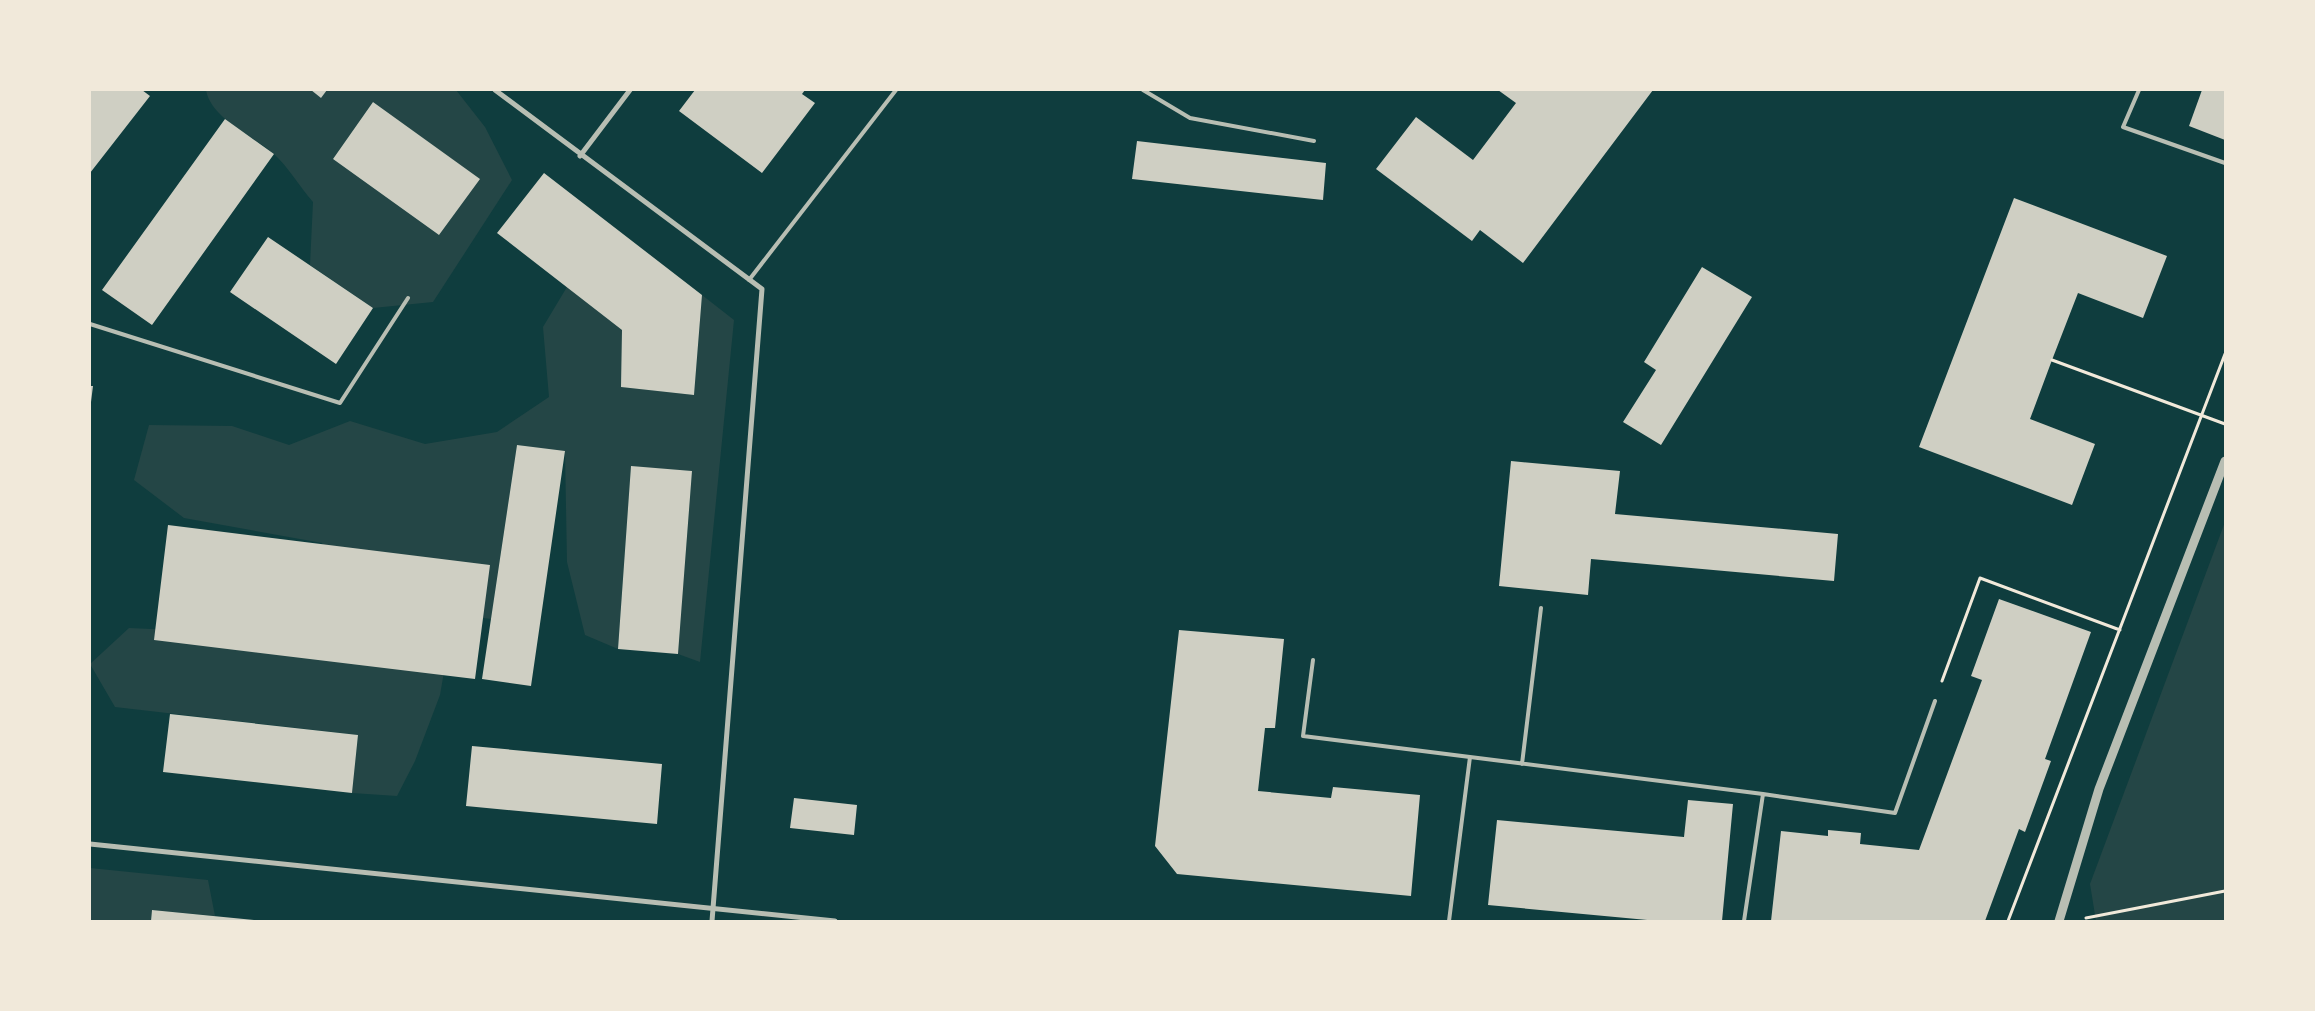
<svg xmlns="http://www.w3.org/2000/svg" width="2315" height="1011" font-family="'Nunito Sans',sans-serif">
<rect width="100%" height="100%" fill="#0f3d3e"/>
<path fill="#244646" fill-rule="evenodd" d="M 206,90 L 311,90 L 321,98 L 327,90 L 456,90 L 485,127 L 512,180 L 433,302 L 373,308 L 310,265 L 313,202 C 300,187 289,168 274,154 C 254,136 211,119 206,90 ZM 373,102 L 479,179 L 439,235 L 333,159 Z
M 567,287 L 622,330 L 622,387 L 694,395 L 702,295 L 734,320 L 700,662 L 678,654 L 692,471 L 631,467 L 618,649 L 585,635 L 567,562 L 565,452 L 517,445 L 491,619 L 454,614 L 440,695 L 415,761 L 397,796 L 352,793 L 358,735 L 115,707 L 90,664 L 129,628 L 240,633 L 344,591 L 322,543 L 184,518 L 134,480 L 149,425 L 232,426 L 289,445 L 350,421 L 425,444 L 497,432 L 549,397 L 543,327 Z
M 2225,522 L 2225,921 L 2096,921 L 2090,884 Z
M 90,868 L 208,880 L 215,916 L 152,910 L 151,921 L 90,921 Z"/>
<path fill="#cfcfc3" d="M 90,90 L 142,90 L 150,96 L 90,173 Z
M 311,90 L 327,90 L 321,98 Z
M 695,90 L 805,90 L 802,94 L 815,103 L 762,173 L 679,111 Z
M 1498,90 L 1653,90 L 1523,263 L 1480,230 L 1472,241 L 1376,169 L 1416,117 L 1473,160 L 1516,103 Z
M 2202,90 L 2225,90 L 2225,140 L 2189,126 Z
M 373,102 L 480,179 L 439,235 L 333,159 Z
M 225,119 L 274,154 L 152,325 L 102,290 Z
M 1137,141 L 1326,163 L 1323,200 L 1132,179 Z
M 544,173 L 702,295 L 694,395 L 621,387 L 622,330 L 497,233 Z
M 2014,198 L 2167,256 L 2143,318 L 2078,293 L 2052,360 L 2030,419 L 2095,444 L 2072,505 L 1919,447 Z
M 268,237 L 373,308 L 336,364 L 230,292 Z
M 1702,267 L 1752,297 L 1661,445 L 1623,422 L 1656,370 L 1644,362 Z
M 90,386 L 93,386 L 91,402 L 90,402 Z
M 517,445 L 565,451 L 531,686 L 482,679 Z
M 1511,461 L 1620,471 L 1615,514 L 1838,534 L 1834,581 L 1591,559 L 1588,595 L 1499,586 Z
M 631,466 L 692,471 L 678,654 L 618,649 Z
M 168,525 L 490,565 L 475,679 L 154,640 Z
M 1999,599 L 2091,632 L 2045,759 L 2051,761 L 2025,832 L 2019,829 L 1985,921 L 1771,921 L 1781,831 L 1828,836 L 1828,830 L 1861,833 L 1860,844 L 1919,850 L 1982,680 L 1971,676 Z
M 1179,630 L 1284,639 L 1275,728 L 1265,728 L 1258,791 L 1331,798 L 1333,787 L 1420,795 L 1411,896 L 1177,874 L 1155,846 Z
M 170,714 L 358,735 L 352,793 L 163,772 Z
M 472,746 L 662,764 L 657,824 L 466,806 Z
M 794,798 L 857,805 L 854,835 L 790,828 Z
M 1688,800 L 1733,804 L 1722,921 L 1658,921 L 1488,905 L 1497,820 L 1684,837 Z
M 152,910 L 254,920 L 254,921 L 151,921 Z"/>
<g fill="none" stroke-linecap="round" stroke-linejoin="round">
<path stroke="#f1e9da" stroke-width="3" d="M 2052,360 L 2225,424
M 1942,681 L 1980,578 L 2120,630
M 2086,918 L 2225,891
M 2008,921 L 2225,354"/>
<path stroke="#b8beb3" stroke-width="4" d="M 1143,90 L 1190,118 L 1314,141
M 2139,90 L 2123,127 L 2225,163
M 749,280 L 896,90
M 90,324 L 340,403 L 408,298
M 1313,660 L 1303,736 L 1470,757
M 1522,764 L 1541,608
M 1449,921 L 1470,757 L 1763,794
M 1744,921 L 1763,794 L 1895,813 L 1935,701"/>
<path stroke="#b8beb3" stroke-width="5" d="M 495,90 L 762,289 L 712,921
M 580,156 L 630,90
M 90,844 L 835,921"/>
<path stroke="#b8beb3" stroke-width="9" d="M 2059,921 L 2099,789 L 2225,461"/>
</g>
<rect width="2315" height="1011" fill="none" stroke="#f1e9da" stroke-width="182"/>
</svg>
